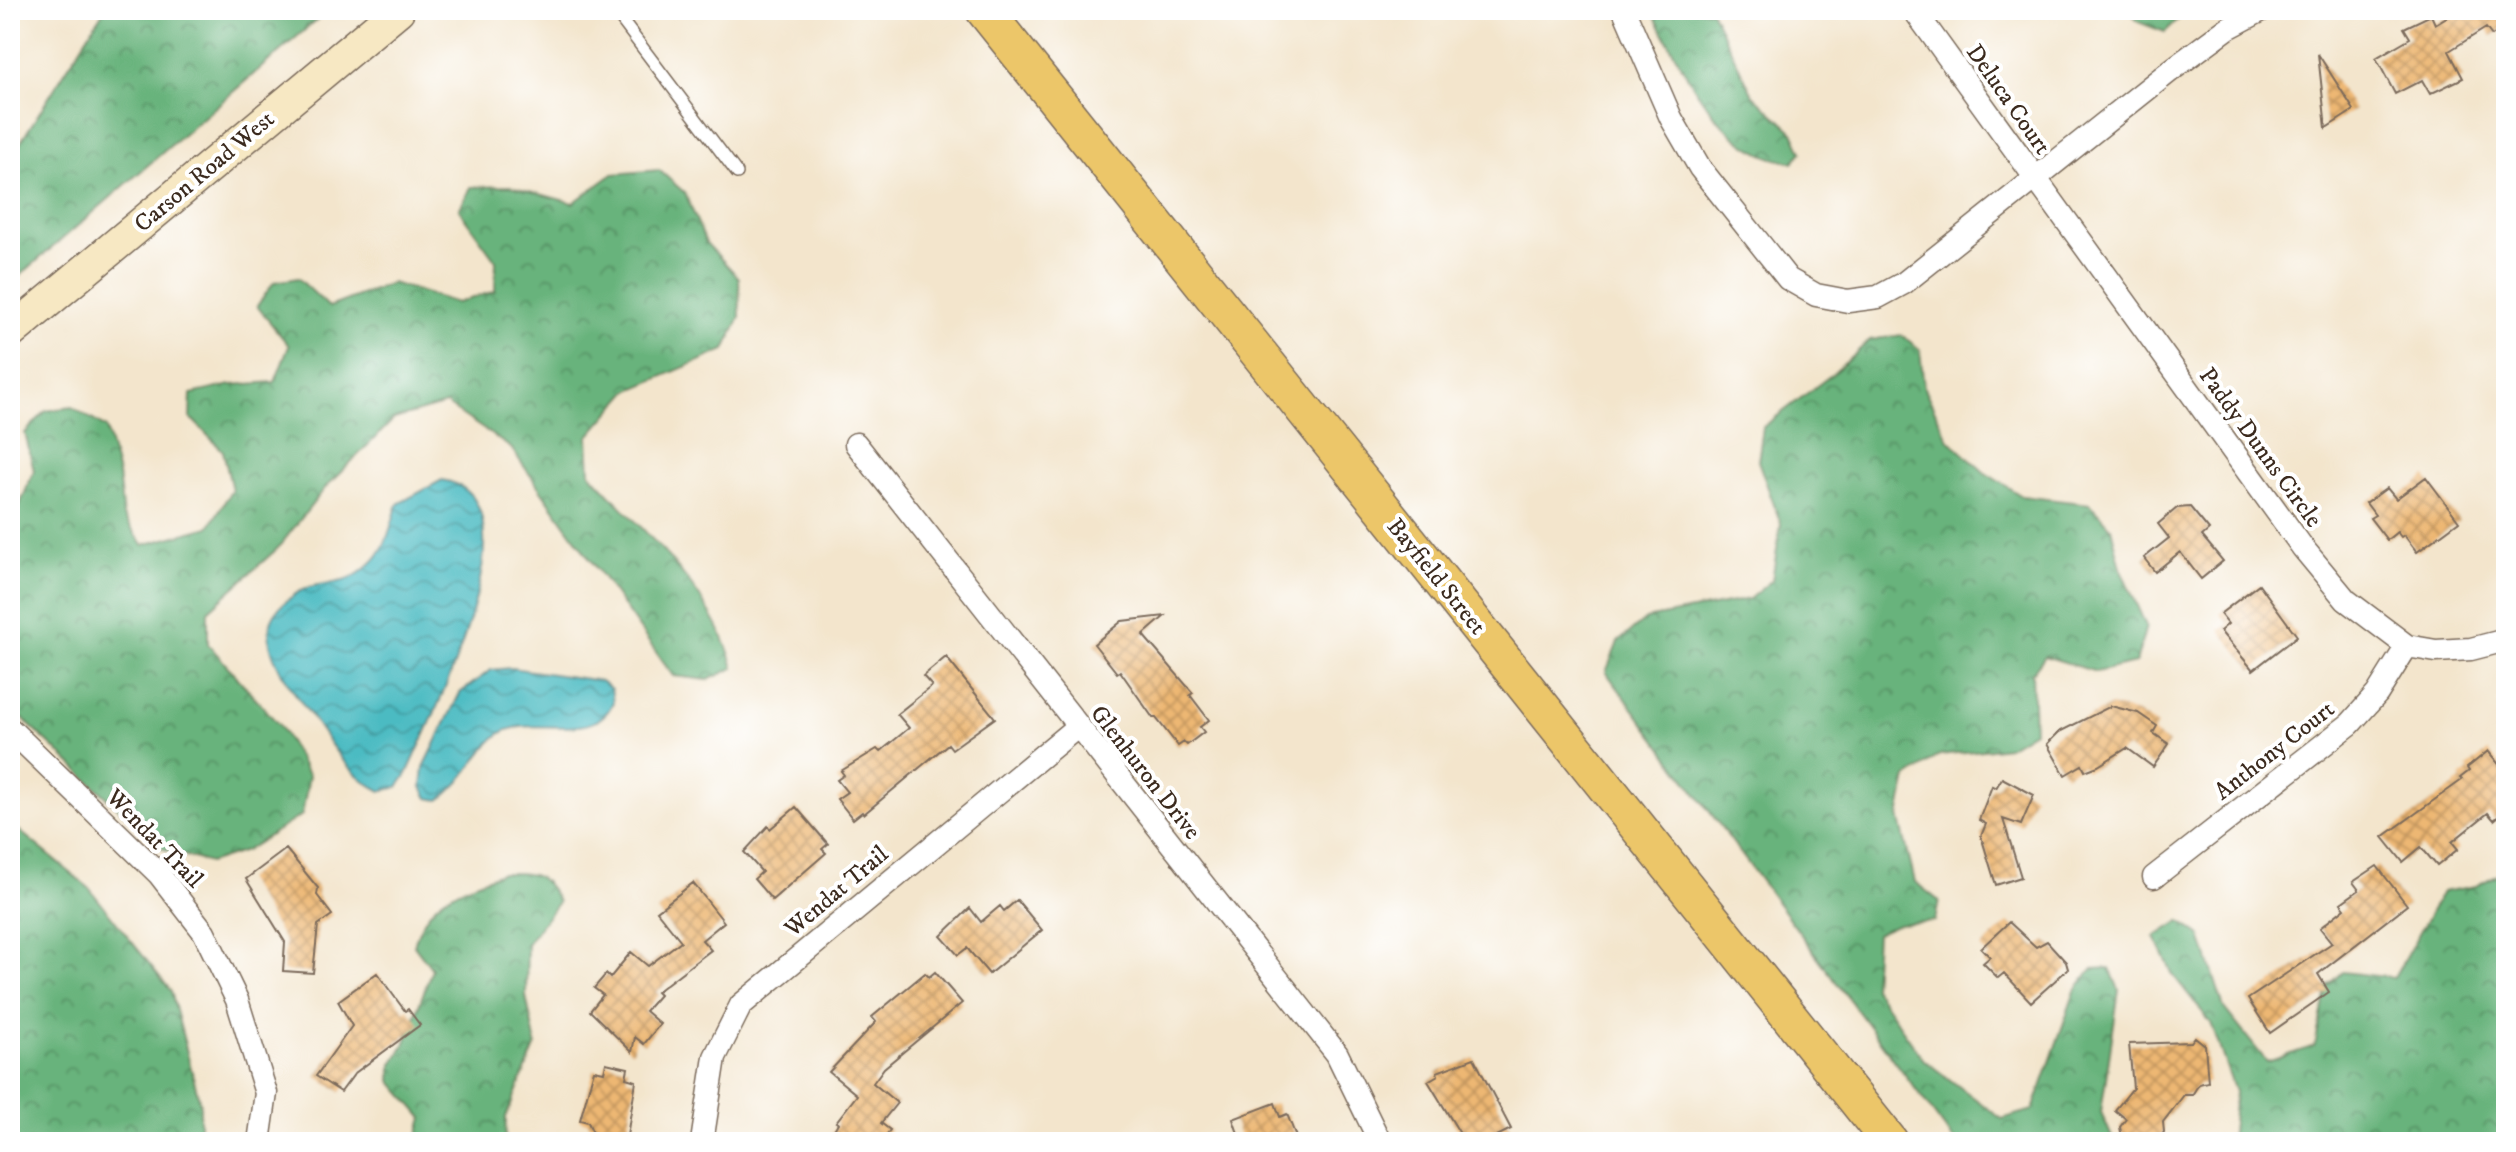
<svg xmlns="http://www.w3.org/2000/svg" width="2516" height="1152" font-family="'IM FELL DW Pica',serif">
<defs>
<pattern id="forest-crowns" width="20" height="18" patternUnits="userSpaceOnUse" patternTransform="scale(2)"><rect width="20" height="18" fill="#68b37c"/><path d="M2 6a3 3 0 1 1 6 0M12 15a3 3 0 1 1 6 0" fill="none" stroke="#579265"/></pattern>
<pattern id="water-waves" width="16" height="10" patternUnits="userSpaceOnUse" patternTransform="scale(2)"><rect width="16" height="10" fill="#4cbbc2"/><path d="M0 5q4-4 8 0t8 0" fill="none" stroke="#40989d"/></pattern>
<pattern id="building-cross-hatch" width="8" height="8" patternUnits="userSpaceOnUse" patternTransform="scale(2)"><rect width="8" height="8" fill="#edb773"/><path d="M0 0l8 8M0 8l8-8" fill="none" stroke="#c1955e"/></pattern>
</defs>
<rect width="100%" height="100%" fill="#fff"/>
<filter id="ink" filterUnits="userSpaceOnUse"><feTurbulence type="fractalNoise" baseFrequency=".0125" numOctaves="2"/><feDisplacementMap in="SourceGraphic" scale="16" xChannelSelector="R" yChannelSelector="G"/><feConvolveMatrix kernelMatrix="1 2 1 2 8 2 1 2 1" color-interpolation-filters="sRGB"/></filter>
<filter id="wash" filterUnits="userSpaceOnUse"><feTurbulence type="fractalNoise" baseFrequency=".006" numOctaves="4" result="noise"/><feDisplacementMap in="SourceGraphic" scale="32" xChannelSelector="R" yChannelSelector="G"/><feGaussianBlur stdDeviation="1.8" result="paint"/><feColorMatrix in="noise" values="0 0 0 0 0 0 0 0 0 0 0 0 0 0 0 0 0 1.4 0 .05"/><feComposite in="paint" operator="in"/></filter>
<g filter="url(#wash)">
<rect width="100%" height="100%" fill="#f3e5cc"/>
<path fill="url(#forest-crowns)" stroke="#526e4d" stroke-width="2" d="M 104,10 L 328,10 L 10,284 L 10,159 Z
M 1651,10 L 1711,10 L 1753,95 L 1793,132 L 1802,152 L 1793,162 C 1720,156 1683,67 1651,10 Z
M 2129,10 L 2188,10 L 2165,32 L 2138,22 Z
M 659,170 L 685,193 L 706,243 L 739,278 L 740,317 L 725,350 L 628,391 L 588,437 L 590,473 C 642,531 713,590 734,668 L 708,680 L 673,676 L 511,448 L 446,404 L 394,419 L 326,487 L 278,548 L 208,611 L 208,644 L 280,726 L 309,776 L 302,815 L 245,851 L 209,863 L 161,848 L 10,707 L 10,528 L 34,471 L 25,433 L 46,411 L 72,407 L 106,428 L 118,474 L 123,516 L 143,545 L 209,527 L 232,490 L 223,451 L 190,417 L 191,394 L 231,385 L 275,382 L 289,346 L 257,306 L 274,282 L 298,278 L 329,307 L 392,283 L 457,303 L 495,291 L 496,261 L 459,210 L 471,187 L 511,186 L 573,203 L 613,174 Z
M 1902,335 L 1920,350 L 1924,388 L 1949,440 L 1984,472 L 2022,496 L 2090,504 L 2111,527 L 2122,572 L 2146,626 L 2136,663 L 2096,672 L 2045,656 L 2032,673 L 2034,731 L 2008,747 L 1940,755 L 1907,778 L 1899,816 L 1915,882 L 1939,901 L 1935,921 L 1898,924 L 1876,934 L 1873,987 L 1924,1060 L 2002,1119 L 2033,1110 L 2075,991 L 2092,969 L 2110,968 L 2119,990 L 2101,1112 L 2114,1142 L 1955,1142 L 1606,672 L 1618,642 L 1646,619 L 1749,599 L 1772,580 L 1781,524 L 1758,461 L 1763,427 L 1835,372 L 1870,340 Z
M 10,823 L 89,888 L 171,991 L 200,1103 L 200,1142 L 10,1142 Z
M 2506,870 L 2506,1142 L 2230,1142 L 2235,1092 L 2211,1023 L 2173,975 L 2155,937 L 2180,921 L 2201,936 L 2224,1008 L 2267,1062 L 2315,1046 L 2327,987 L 2343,972 L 2394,978 L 2442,892 L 2476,886 Z
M 501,873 C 532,873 544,872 558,902 L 527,944 L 526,996 L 536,1045 L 506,1117 L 505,1142 L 416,1142 L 423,1118 L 391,1081 L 392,1066 L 406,1042 L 432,969 L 414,945 C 428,896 458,890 501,873 Z"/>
<path fill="url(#water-waves)" stroke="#447270" stroke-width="2" d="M 442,480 C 545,496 430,721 407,774 L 398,787 L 381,791 C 345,774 327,737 304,706 C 284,677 249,635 284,603 C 291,597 300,590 309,587 C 337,580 346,587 370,564 C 388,548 390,526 398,504 Z
M 511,668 L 601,681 L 611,689 L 613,702 C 596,743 539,718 507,730 C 484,738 467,783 439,800 L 428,798 L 422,787 L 424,767 L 460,693 L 491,670 Z"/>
<g id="blocks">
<path fill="url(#building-cross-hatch)" d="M 2458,10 L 2506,10 L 2506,27 L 2492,36 L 2486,28 L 2449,51 L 2463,78 L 2430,94 L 2422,80 L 2395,94 L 2376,58 L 2410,38 L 2404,28 L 2431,15 L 2435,24 Z
M 2318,54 L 2354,110 L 2326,128 Z
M 2426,477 L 2459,521 L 2417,552 L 2404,535 L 2401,537 L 2397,532 L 2387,540 L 2370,518 L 2375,515 L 2366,503 L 2387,488 L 2396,499 Z
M 2190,507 L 2209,530 L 2202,536 L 2223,561 L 2201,579 L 2180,552 L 2155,572 L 2144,558 L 2169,538 L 2158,524 L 2177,508 Z
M 2259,584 L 2297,636 L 2253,670 L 2220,631 L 2228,624 L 2220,614 Z
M 1165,616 L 1143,635 L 1193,693 L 1190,695 L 1209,720 L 1200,727 L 1204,732 L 1187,745 L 1184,742 L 1178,746 L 1156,718 L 1153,718 L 1120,671 L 1117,673 L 1094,644 L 1122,621 Z
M 946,657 L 995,718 L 952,749 L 948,744 L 864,814 L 862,812 L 853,819 L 837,799 L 847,792 L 837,780 L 844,775 L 841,771 L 877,749 L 880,752 L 909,728 L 897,714 L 932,686 L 923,676 Z
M 2111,706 L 2138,713 L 2157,726 L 2153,733 L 2169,744 L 2153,767 L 2127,748 L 2098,766 L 2085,771 L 2082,765 L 2065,775 L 2047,744 L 2059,732 Z
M 2488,751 L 2506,773 L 2506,810 L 2494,820 L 2488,813 L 2452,842 L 2458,849 L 2437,866 L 2421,847 L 2403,862 L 2383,837 L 2462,780 L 2460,778 L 2469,771 L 2467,768 Z
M 2002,778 L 2034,795 L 2021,825 L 2003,819 L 2021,877 L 1996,885 L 1981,836 L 1986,824 L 1979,820 L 1992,786 L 1996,788 Z
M 796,807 L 828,844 L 822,849 L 826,853 L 772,900 L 754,879 L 762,872 L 744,852 L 768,826 L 770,829 Z
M 286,849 L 318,888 L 317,895 L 332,915 L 318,925 L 313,973 L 283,971 L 285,942 L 246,879 Z
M 2377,866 L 2407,905 L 2318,974 L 2329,992 L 2270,1033 L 2248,999 L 2332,943 L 2320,928 L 2345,908 L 2341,903 L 2359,890 L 2353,882 Z
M 693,883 L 724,922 L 702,940 L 711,950 L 656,992 L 659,995 L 645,1011 L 660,1024 L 644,1044 L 635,1037 L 632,1052 L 590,1011 L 603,995 L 594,988 L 606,974 L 610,978 L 631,952 L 648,966 L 681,941 L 657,911 Z
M 1017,900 L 1042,930 L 989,974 L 967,948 L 958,955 L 941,936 L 970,908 L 981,922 L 1000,906 L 1004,911 Z
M 2009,922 L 2036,947 L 2047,941 L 2066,962 L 2068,969 L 2031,1002 L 2004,973 L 1998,978 L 1983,963 L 1990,957 L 1981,948 Z
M 935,972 L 962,1003 L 884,1068 L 873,1083 L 897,1103 L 881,1123 L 890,1130 L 881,1142 L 827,1142 L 838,1123 L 836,1122 L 857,1095 L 829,1072 L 876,1022 L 872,1017 L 925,973 L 929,977 Z
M 377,973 L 405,1011 L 408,1009 L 420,1025 L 355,1073 L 341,1092 L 316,1076 L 352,1026 L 338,1001 Z
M 2195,1037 L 2205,1045 L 2208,1082 L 2199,1084 L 2192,1095 L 2184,1095 L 2163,1122 L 2164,1132 L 2159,1140 L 2123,1142 L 2120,1127 L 2126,1119 L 2115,1110 L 2133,1088 L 2129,1044 L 2191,1042 Z
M 1474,1058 L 1511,1129 L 1485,1142 L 1465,1142 L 1428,1081 L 1438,1075 L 1437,1072 Z
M 606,1063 L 628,1068 L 626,1078 L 636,1081 L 626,1142 L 597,1142 L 588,1122 L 580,1120 L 594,1070 L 604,1072 Z
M 1275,1103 L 1280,1117 L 1287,1114 L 1298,1142 L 1241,1142 L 1233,1119 Z"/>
</g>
</g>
<g filter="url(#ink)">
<use href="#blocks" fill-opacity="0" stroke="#7b6b5b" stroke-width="2"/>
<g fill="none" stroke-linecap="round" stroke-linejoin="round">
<defs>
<path id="lane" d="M 614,10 L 737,173"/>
<path id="street" d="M 1624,10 L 1671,118 L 1700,168 L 1788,279 L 1816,295 L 1848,301 L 1878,297 L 1904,283 L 2170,71 L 2228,28 L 2262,10
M 1914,10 L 2303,548 L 2346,600 L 2407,646 L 2436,651 L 2471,649 L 2506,640
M 856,444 L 1337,1054 L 1380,1142
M 10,729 L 159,874 L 204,932 L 237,1000 L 266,1093 L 259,1142
M 2154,877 L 2350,724 L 2377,694 L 2407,646
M 702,1142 L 715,1057 L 741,1005 L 1077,727"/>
<path id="secondary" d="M 10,333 L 398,10"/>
<path id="primary" d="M 984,10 L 1890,1142"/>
</defs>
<use href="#lane" stroke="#7b6b5b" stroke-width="14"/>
<use href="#street" stroke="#7b6b5b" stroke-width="25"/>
<use href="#secondary" stroke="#7b6b5b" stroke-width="35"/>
<use href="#primary" stroke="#7b6b5b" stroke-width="39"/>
<use href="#lane" stroke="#fff" stroke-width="11"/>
<use href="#street" stroke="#fff" stroke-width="22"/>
<use href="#secondary" stroke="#f7e8c3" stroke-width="32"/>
<use href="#primary" stroke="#ecc669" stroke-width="36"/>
</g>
</g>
<g text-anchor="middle" stroke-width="8" stroke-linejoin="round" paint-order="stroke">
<g font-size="24" fill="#3b2a1e" stroke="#fff">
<text transform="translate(2009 99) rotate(55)" y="8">Deluca Court</text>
<text transform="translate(204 171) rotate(-40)" y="8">Carson Road West</text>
<text transform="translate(2261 447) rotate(54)" y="8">Paddy Dunns Circle</text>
<text transform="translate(1437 576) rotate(51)" y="8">Bayfield Street</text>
<text transform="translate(2274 750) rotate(-38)" y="8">Anthony Court</text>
<text transform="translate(1146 772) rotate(52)" y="8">Glenhuron Drive</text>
<text transform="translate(155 838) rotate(46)" y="8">Wendat Trail</text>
<text transform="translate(836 891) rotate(-40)" y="8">Wendat Trail</text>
</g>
</g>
<rect width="2516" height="1152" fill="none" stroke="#fff" stroke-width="40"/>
</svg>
